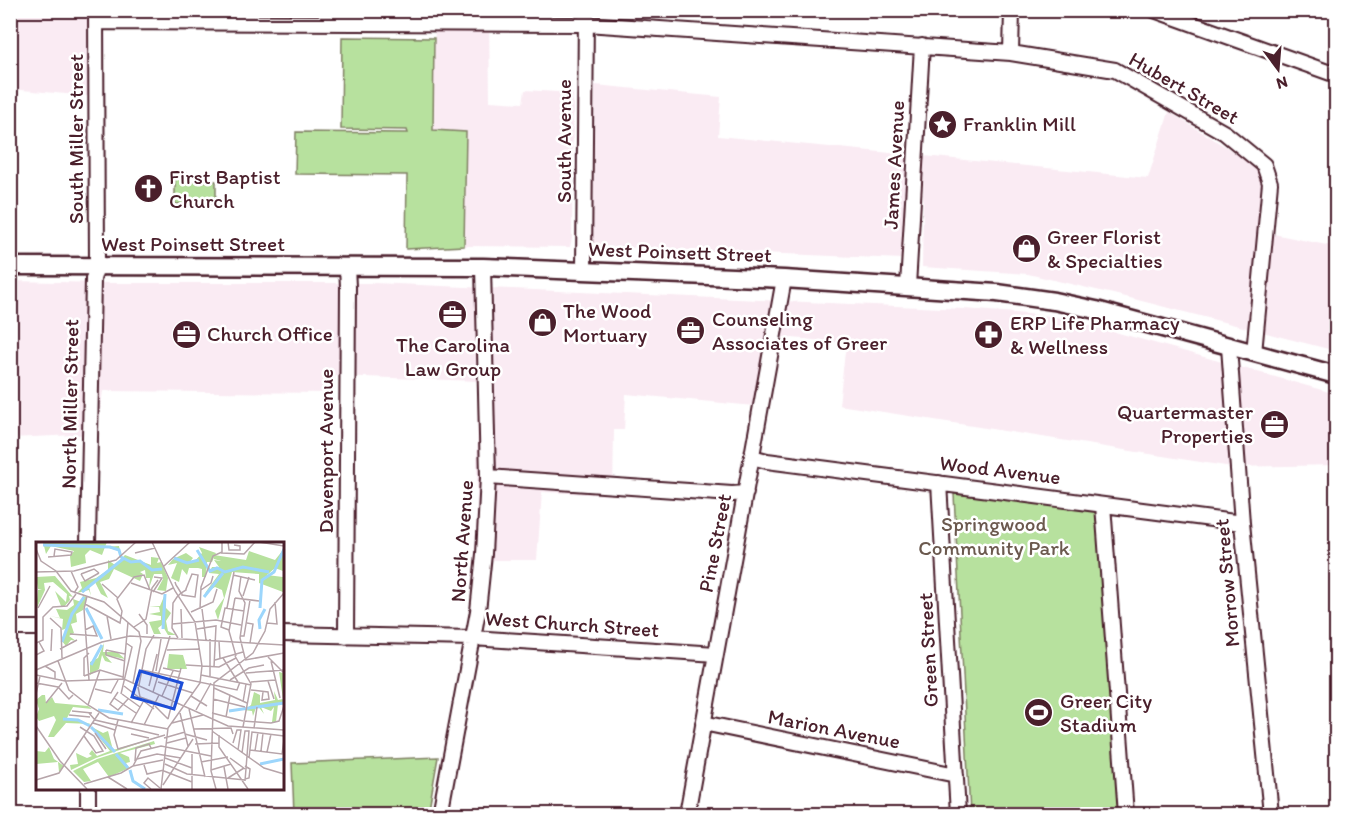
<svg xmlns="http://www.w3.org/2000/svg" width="1347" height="825" font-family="Itim,sans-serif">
<rect width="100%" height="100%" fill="#fff"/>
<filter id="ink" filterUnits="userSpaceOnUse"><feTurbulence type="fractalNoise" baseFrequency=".0167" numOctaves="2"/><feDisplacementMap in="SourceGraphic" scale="12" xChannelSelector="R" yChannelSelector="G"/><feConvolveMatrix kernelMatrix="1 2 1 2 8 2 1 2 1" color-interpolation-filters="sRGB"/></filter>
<g filter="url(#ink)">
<path fill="#faebf3" d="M 10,11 L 88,11 L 88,96 L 11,89 Z
M 435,16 L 489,16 L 490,101 L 523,103 L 525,90 L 573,93 L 572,238 L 570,247 L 464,246 L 466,133 L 433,130 Z
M 595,85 L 721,97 L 718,136 L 911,155 L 903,259 L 593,246 Z
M 1169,112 L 1226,147 L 1257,168 L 1265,191 L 1260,231 L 1336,247 L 1336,351 L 1126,297 L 1028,274 L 922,267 L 924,156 L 1148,178 Z
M 10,281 L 105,283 L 374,283 L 964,309 L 1052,316 L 1115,332 L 1336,394 L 1336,465 L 1232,467 L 839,405 L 846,343 L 781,337 L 765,407 L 626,394 L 624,430 L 614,430 L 613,495 L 542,492 L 537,560 L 476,560 L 478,381 L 335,376 L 334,393 L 103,391 L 97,434 L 11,438 Z"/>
<path fill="#b7e19e" stroke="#808064" stroke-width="1.5" d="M 342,37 L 434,38 L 433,130 L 466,132 L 464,246 L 406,249 L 407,175 L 295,174 L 296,132 L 408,133 L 407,130 L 341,129 Z
M 175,173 L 186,173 L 186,181 L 216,181 L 216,203 L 175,204 Z
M 954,494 L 1099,509 L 1120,814 L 970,814 Z
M 438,757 L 428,814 L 294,814 L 292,763 Z"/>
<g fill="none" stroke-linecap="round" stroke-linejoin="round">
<defs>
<path id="minor" d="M 1154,10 L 1336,75
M 96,22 L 586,24 L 1011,53 L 1115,70 L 1225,133 L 1264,165 L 1270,183 L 1254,353
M 1011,53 L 1012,10
M 584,271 L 586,10
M 908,286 L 922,46
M 1229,347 L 1242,523 L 1271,814
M 752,457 L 767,461 L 1242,523
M 488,477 L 732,494 L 746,493
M 939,483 L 958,814
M 1103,505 L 1126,814
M 88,543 L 93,279 L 97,266 L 96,10
M 10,628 L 38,628
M 282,634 L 473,638 L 716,654
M 346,636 L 348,287 L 347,266
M 703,723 L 956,775
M 88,788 L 88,814
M 440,814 L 478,611 L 484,554 L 488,477 L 483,267
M 687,814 L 784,279"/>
<path id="major" d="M 10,266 L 483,267 L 784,279 L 997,293 L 1054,301 L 1096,310 L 1336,375"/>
</defs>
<use href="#minor" stroke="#4a1f2b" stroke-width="18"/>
<use href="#major" stroke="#4a1f2b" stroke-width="21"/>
<use href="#minor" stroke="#fff" stroke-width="14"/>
<use href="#major" stroke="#fff" stroke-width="16"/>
</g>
</g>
<defs>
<symbol id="sight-disc" viewBox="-11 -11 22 22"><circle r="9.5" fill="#4a1f2b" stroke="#fff"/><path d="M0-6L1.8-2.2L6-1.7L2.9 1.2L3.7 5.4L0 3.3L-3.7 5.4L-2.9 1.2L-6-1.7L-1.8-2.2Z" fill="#fff"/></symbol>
<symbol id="church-disc" viewBox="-11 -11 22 22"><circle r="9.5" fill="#4a1f2b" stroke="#fff"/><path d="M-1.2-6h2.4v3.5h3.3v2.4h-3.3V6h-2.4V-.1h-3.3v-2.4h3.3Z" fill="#fff"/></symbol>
<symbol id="shop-disc" viewBox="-11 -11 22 22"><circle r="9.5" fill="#4a1f2b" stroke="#fff"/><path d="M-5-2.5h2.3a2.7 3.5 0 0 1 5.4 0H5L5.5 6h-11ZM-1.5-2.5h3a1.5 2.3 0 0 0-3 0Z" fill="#fff"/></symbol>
<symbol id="office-disc" viewBox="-11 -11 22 22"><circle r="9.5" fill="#4a1f2b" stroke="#fff"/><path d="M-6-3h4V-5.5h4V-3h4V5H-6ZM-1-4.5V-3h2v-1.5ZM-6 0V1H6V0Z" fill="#fff"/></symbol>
<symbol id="pharmacy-disc" viewBox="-11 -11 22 22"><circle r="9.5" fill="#4a1f2b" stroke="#fff"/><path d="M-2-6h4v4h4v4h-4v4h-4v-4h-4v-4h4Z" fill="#fff"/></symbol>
<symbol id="stadium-disc" viewBox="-11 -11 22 22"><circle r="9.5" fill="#4a1f2b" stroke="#fff"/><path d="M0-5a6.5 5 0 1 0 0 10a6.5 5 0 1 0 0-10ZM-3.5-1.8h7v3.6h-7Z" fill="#fff"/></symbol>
</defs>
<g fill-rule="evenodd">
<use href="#sight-disc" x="926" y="108" width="33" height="33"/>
<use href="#church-disc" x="132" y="172" width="33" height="33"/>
<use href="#shop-disc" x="1010" y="232" width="33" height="33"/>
<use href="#office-disc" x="436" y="298" width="33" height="33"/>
<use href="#shop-disc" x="526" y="306" width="33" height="33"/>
<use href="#office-disc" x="674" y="314" width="33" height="33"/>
<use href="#office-disc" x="170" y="318" width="33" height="33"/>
<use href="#pharmacy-disc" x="972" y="318" width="33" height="33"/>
<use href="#office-disc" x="1258" y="408" width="33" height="33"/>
<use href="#stadium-disc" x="1022" y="696" width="33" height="33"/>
</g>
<g text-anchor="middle" stroke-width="5" stroke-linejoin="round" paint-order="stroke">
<g font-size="21" fill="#4a1f2b" stroke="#fff">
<text transform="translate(1184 88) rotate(30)" y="7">Hubert Street</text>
<text transform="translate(76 139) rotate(-90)" y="7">South Miller Street</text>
<text transform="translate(564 141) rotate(-90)" y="7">South Avenue</text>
<text transform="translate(894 165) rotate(-87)" y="7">James Avenue</text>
<text x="193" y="251">West Poinsett Street</text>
<text transform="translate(680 252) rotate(2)" y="7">West Poinsett Street</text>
<text transform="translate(70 404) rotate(-89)" y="7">North Miller Street</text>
<text transform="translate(326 451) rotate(-90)" y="7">Davenport Avenue</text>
<text transform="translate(1000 470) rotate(7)" y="7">Wood Avenue</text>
<text transform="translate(462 541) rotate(-86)" y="7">North Avenue</text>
<text transform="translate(715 543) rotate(-79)" y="7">Pine Street</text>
<text transform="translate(1227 583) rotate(-95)" y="7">Morrow Street</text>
<text transform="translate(572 624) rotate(4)" y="7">West Church Street</text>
<text transform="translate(928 650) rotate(-93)" y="7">Green Street</text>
<text transform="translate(834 729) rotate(11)" y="7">Marion Avenue</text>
</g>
<g font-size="21" fill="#4a1f2b" stroke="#fff" text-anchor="start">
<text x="963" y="131">Franklin Mill</text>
<text x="169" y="184">First Baptist<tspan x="169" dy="24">Church</tspan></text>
<text x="1047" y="244">Greer Florist<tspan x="1047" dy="24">&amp; Specialties</tspan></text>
<text x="563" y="318">The Wood<tspan x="563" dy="24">Mortuary</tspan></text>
<text x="712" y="326">Counseling<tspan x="712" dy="24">Associates of Greer</tspan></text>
<text x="1010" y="330">ERP Life Pharmacy<tspan x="1010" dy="24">&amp; Wellness</tspan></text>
<text x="207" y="341">Church Office</text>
<text x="453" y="352" text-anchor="middle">The Carolina<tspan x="453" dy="24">Law Group</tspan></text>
<text x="1253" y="419" text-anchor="end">Quartermaster<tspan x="1253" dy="24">Properties</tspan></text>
<text x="1060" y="708">Greer City<tspan x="1060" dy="24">Stadium</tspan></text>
</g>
<g font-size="21" fill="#6b594e" stroke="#fff">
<text x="994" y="531">Springwood<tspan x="994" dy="24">Community Park</tspan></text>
</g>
</g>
<g transform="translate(36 542)">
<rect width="248" height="248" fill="#fff"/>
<path d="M 7,0 L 71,0 L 69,5 L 83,4 L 84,9 L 69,5 L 66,13 L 54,8 L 49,13 L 50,21 L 35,25 L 34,14 L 38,9 L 15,4 L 10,12 ZM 163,5 L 180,11 L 176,20 L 171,20 L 170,35 L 166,35 L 166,27 L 162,26 L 153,26 L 151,33 L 146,27 L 143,40 L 135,36 L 141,21 L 132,23 L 137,17 L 150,11 L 157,16 L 153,21 L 158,20 L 166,11 ZM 247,8 L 247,29 L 239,26 L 231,33 L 247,35 L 247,50 L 223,41 L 223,32 L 196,30 L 182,78 L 179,69 L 188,56 L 186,48 L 179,45 L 169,51 L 183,32 L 173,31 L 176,25 L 183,25 L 178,18 L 185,19 L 178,17 L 178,13 L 210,18 L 213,9 L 239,18 ZM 89,13 L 115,23 L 115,15 L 123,16 L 121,21 L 125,20 L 132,36 L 130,49 L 121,48 L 127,37 L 126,32 L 118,32 L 113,46 L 114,36 L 110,36 L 109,28 L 104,30 L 107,32 L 104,39 L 78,27 L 73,37 L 64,40 L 72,56 L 65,52 L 59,40 L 53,44 L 55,54 L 53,48 L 41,51 L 46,46 L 44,40 L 60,36 L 72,28 L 72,18 L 79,23 ZM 19,34 L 37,55 L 33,54 L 34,58 L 28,65 L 25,64 L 19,49 L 30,60 L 31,52 L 17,40 L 8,41 L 9,48 L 0,68 L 2,48 L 6,47 L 2,47 L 0,35 ZM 129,52 L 130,66 L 135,71 L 130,79 L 132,89 L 140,93 L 132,93 L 126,83 L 122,86 L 125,92 L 118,92 L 113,80 L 125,78 L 125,74 L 113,72 L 124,70 L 123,65 L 113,65 L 124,64 ZM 47,54 L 51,55 L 47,68 L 40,72 L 41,80 L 35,82 L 38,91 L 33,94 L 40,99 L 35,98 L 30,104 L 25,98 L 31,86 L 26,88 L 27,77 L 14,74 L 24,76 L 20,67 L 31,68 L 38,63 L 37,57 L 45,60 ZM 68,101 L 67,110 L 81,110 L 89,117 L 69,113 L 76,121 L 69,119 L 66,113 L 63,127 L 54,133 L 54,120 L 62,116 ZM 133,112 L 147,113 L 151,127 L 131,127 ZM 243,130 L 247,131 L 247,161 L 242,162 L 240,180 L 236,180 L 238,165 L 235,169 L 225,165 L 228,172 L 221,163 L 217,174 L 216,169 L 208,168 L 215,163 L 218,150 L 224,153 L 224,161 L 239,158 L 238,149 L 242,158 L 247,157 ZM 6,153 L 9,153 L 10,161 L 16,155 L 19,161 L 52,164 L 56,167 L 37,165 L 31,176 L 55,182 L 30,181 L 18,195 L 12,195 L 20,178 L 18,174 L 3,179 L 0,175 L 3,167 L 0,158 ZM 54,184 L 67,191 L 72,189 L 77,208 L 128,193 L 60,216 L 35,228 L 34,223 L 42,222 L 40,211 L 51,216 L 56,214 L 53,212 L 56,208 L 61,214 L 74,209 ZM 118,199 L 119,202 L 84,211 L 93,215 L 94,220 L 90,221 L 93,226 L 73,235 L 62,220 L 47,227 L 55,239 L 48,240 L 37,229 L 61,217 ZM 13,205 L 18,217 L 28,224 L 23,230 L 22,220 L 0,222 L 0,209 L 9,210 Z" fill="#b7e19e"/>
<path fill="none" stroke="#9cd6fc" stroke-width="3" d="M 7,3 L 74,5 L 83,8 L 85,15 L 95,20 L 104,19 L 116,28 L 126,27M 161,8 L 174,29 L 181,26 L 189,30 L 207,25 L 233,30M 138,16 L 151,21 L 163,18M 46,50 L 87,17M 168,55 L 187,31M 50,66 L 66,97M 224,66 L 226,38 L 238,30 L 248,7M 127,87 L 129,52M 224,87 L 223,78 L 229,67M 26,100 L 36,72 L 48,55M 55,123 L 66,103M 62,168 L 87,172M 193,169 L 248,161M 27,177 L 42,178 L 54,184M 55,185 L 79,210M 80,212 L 92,226M 224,222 L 248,217M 94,228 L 97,239 L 109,247"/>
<path fill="none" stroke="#b7a5aa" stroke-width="1.5" d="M 116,0 L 139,49 L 159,80 L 166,124 L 164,141 L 132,186 L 125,247M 192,0 L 193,8 L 204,8 L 204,4 L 198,3M 223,0 L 248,4M 0,7 L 5,19 L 20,29 L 35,49 L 68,60 L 103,90 L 105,99 L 97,141M 99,11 L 119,6M 185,11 L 208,12 L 219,0M 12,15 L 35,13 L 36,10 L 19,7 L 18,14M 128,24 L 154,0M 35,29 L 42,45 L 38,51M 0,30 L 38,29 L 80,18 L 100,0M 45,32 L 49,39 L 63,31M 45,32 L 58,27 L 63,31M 197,33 L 219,38M 205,34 L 203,49 L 209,61 L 204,96 L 209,116M 139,40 L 140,43 L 142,46 L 145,51 L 146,52 L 146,53 L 159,55 L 162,33 L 156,32 L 150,47 L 150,48 L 145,51 L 141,55 L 137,61 L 136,86 L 142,96M 95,41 L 126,52 L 137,46M 66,42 L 82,56M 165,48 L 175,41 L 177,34M 117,50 L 126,36 L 118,35M 51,54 L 48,67 L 53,138M 207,54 L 213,35M 199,56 L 193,89 L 200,114M 199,56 L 223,59M 49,62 L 84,81 L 86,69 L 81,57 L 98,35 L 108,33 L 114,48M 2,66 L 14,44M 191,66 L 198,30M 145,67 L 146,96M 164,67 L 165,45 L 177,14 L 186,10 L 186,0M 166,67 L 170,98M 155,70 L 177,60 L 181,47M 103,72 L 111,83 L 111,92M 71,74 L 75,97M 14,76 L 25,86 L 26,116M 211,81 L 217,82 L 214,101M 231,81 L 241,82 L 239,60M 136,82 L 180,78 L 205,83M 98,85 L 110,77 L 116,46 L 122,38M 161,87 L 180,84 L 178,125M 193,88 L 185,85 L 189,66 L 208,69M 34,92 L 61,94 L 57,84 L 49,88M 204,94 L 208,94 L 214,58M 183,99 L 184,117M 0,101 L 7,98 L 7,75 L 17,65 L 31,64 L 40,52M 24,107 L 41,98M 70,108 L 89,112M 70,108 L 70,113 L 89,119M 131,108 L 164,107M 15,109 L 16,87M 0,113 L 8,109 L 3,100M 199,114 L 215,142 L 207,185M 232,115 L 248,131M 187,116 L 202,140M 179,118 L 207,110M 209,118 L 248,111M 22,119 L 33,148 L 52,163 L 73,176 L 132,187M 235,119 L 244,156M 150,123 L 183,125 L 200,116M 9,124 L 19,130 L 19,137M 127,126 L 145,130M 0,128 L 66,100 L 94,94 L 248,103M 106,128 L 201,148 L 204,140M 120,129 L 125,97M 210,131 L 248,128M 0,133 L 29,139 L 88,137 L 192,184 L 248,188M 165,133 L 215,143M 48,134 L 64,128 L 87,135M 48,134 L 48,116 L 53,111M 174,134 L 174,97M 87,137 L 92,80M 194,138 L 213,126 L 228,123M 232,139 L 238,157M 122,140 L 157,151M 215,140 L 239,138M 0,141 L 22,145 L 33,157 L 37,153M 103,143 L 110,107 L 118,93M 88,144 L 118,167M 113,144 L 121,112M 102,145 L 104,155 L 136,166M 178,146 L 211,161M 59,147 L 75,151 L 82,138M 215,148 L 232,150 L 233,157 L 226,158 L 227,150M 82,150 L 74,162 L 82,168 L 92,157M 117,150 L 134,94M 0,152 L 4,134M 85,152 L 96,105 L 90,101M 86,152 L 104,165M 126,154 L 137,129M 155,154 L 171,164M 78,156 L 100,171M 177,157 L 209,165M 207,160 L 210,142M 10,161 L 26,141M 52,163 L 64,128M 119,164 L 132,177M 153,167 L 169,235M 160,168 L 175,141M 36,169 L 56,171M 53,171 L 59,178 L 123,193M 144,171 L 152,204M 176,171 L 207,179 L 235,181 L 243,179 L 248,164M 33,173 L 54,175M 190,175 L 194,153M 132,177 L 145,126M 82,178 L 78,193 L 82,207 L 129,193M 57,181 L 79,188M 95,181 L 107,160M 136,181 L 167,173M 108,183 L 123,153M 0,184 L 24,219 L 51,247M 218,186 L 221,165M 157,187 L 195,186 L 197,192M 176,189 L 228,226 L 248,232M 59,191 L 70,207M 95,192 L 113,196M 149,192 L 171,198M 183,193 L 183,205 L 212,247M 48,194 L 60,211 L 67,209 L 58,194 L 44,185 L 50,189M 128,196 L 149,190M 131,201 L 150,196M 197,201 L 201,188 L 205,188 L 202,208M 159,202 L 183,201M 214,208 L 246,212 L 248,198M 219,209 L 222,190M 225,209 L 227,191M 231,210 L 235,192M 206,211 L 209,189 L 213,189 L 209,239M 129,216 L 156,226M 194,216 L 209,227M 213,216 L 216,190 L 248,194M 101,217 L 121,212 L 145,216M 99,219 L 100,206 L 113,202 L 115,206M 165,220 L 192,215M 129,222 L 151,232 L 209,238M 108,223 L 111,232 L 128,228M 97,224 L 127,218M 188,225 L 192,247M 175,228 L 195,222M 128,229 L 156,240M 72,235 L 91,247M 192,236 L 208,226M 209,237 L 213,236 L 214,227 L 209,224M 0,238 L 23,231 L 63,171M 48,242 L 85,231 L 97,224 L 105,209 L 125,204 L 175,214M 127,243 L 157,197M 115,247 L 108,241 L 112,236 L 124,246M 156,247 L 156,212M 180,247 L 175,229 L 178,141 L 217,111 L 229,89 L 234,67 L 248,51"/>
<path fill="#1d4ed8" fill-opacity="0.15" stroke="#1d4ed8" stroke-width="3" d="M 104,129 L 146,141 L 138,167 L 96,155 Z"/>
<rect width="248" height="248" fill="none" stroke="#4a1f2b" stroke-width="3"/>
</g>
<rect width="1347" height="825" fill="none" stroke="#fff" stroke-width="36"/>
<rect x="18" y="18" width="1311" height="789" fill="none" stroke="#4a1f2b" stroke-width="2" filter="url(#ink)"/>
<g transform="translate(1278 69) rotate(164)" stroke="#ffffff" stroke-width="4.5" paint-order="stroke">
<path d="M0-4.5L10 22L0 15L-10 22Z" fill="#4a1f2b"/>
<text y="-9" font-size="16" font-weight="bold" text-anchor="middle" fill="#4a1f2b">N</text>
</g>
</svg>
